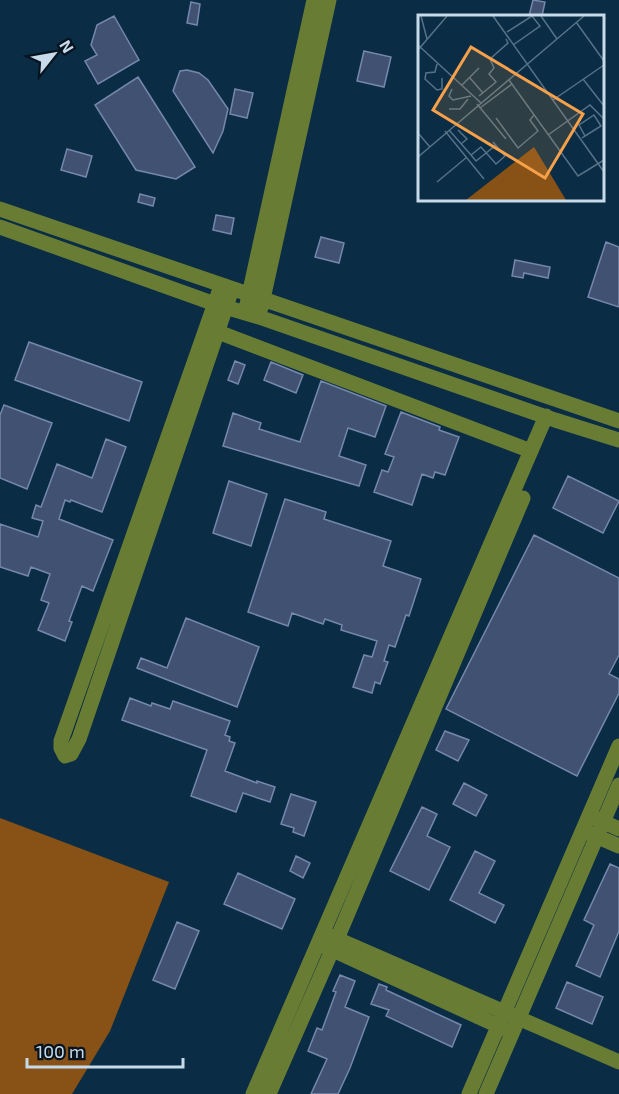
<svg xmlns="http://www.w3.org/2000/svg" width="619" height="1094" font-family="'Exo 2',sans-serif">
<rect width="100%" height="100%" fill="#0a2d45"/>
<path fill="#885216" d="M 0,818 L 169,882 L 110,1031 L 72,1094 L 0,1094 Z"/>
<path fill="#405172" stroke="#7588ac" stroke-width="1.5" d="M 533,0 L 545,2 L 542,16 L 529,16 Z
M 191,2 L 200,4 L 197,25 L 187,23 Z
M 114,16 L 139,60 L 98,84 L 85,61 L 97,55 L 91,45 L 97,25 Z
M 364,51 L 391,57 L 384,87 L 357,81 Z
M 187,70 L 199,73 L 208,80 L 228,109 L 223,131 L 213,153 L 173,91 L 180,71 Z
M 138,77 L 195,167 L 176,179 L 136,170 L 95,105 Z
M 235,89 L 253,93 L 247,118 L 230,114 Z
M 67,149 L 92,156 L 86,177 L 61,170 Z
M 140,194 L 155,198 L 153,206 L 138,202 Z
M 216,215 L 234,218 L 231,234 L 213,230 Z
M 321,237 L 344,243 L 339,263 L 315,257 Z
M 606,242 L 619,247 L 619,307 L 588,297 Z
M 515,260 L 550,267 L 548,278 L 524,273 L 523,278 L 512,276 Z
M 29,342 L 142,382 L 129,421 L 15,380 Z
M 235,361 L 245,365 L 238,384 L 228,380 Z
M 271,362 L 303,375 L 296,393 L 264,380 Z
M 321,381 L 386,406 L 375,437 L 348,428 L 339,456 L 366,465 L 359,486 L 223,446 L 233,413 L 261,423 L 259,429 L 300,442 Z
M 4,405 L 52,423 L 27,489 L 0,478 L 0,415 Z
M 401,412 L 440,427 L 439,430 L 459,437 L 445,475 L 435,472 L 433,478 L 422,474 L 412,505 L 374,492 L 382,470 L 388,472 L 394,457 L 385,454 Z
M 106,439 L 126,447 L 102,512 L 71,500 L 70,502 L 65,500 L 59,519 L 113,540 L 93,591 L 82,586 L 69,621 L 72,622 L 65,641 L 38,630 L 49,603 L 41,600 L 50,574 L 31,567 L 28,576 L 0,567 L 0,524 L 38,537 L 43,521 L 32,518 L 36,505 L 41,507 L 57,464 L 92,478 Z
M 568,476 L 619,501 L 603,533 L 553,508 Z
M 229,481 L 267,494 L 251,546 L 213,533 Z
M 285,499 L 326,512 L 324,519 L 391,541 L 383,566 L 421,579 L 409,616 L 406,615 L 395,647 L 389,645 L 384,661 L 388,662 L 380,684 L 375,682 L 372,693 L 353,687 L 364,655 L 372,657 L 377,641 L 341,630 L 342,625 L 325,619 L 323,624 L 292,613 L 288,626 L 248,612 Z
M 534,535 L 619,578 L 619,655 L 609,674 L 619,679 L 619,693 L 577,776 L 446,709 Z
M 186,618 L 259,647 L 237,707 L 137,668 L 141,658 L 167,668 Z
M 130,698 L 151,706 L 152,703 L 170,709 L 173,701 L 230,721 L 225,735 L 230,737 L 229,741 L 235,743 L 225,771 L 257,783 L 257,781 L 275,787 L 270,802 L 243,793 L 236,812 L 191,796 L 207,750 L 122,720 Z
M 445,731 L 469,740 L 458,761 L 436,750 Z
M 464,783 L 487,795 L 476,816 L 453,804 Z
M 291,794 L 316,802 L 304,836 L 293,832 L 294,828 L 281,824 Z
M 422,807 L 437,814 L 427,836 L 450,847 L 429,890 L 390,871 Z
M 475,851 L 495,861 L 479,893 L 504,905 L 495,923 L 450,900 Z
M 296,856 L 310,863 L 303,878 L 290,871 Z
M 610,864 L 619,868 L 619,931 L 600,977 L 576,966 L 594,925 L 584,920 Z
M 238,873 L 295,899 L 282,929 L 224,904 Z
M 177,922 L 199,931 L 175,989 L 153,980 Z
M 340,975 L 355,981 L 345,1007 L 369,1017 L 350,1068 L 338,1094 L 311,1094 L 327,1059 L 308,1051 L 317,1028 L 322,1030 L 336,992 L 333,991 Z
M 567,982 L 603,997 L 592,1024 L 556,1008 Z
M 379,984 L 387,987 L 386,990 L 461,1025 L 452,1047 L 386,1016 L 389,1010 L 371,1004 Z"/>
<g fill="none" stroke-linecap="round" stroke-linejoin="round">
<path stroke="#687d33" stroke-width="15" d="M 0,209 L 619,421
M 0,227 L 215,304 L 259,317 L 555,420 L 619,440
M 221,286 L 61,741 L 61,748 L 65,756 L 71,754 L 79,739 L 232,289
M 247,304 L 314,0
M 261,308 L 329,0
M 218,332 L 531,451
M 595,818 L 619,829
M 589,833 L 619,846
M 328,935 L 619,1062
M 324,946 L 507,1030
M 253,1094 L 546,416
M 269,1094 L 337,939 L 523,498
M 469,1094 L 619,746
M 486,1094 L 619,785"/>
</g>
<g transform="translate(418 15)">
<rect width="186" height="186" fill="#0a2d45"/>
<path d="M 116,132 L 148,185 L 48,185 Z" fill="#885216"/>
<path fill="none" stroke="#567287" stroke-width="1.5" d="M 3,1 L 9,24M 75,1 L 186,157M 123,1 L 139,24M 158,7 L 186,46M 89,17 L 114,1M 0,30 L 63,88M 95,30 L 122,11 L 114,1M 0,35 L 29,1M 19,49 L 17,57 L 8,58 L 7,64 L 19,75 L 24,74 L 24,63M 52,63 L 65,78M 165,64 L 186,91M 91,65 L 160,161 L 186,145M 44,70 L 61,53M 34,74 L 31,81 L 35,85 L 53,81M 61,81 L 78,67 L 71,59 L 76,53 L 72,44 L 90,28 L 88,24M 135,85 L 186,50M 59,89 L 88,124M 62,93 L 94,69M 31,94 L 42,94 L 50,84M 78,103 L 100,133 L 120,116 L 112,105 L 116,100M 31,115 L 53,140 L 63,132 L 78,149 L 87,141 L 75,127M 40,115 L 49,124 L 43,129M 27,116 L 66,164M 0,118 L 12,132M 130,120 L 172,90 L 186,104M 164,123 L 167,121 L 161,110 L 176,100 L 183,111 L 167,121M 53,140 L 58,146 L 78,130M 0,142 L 166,1M 19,167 L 49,142"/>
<path fill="#f8a14a" fill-opacity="0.15" stroke="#f8a14a" stroke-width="3" d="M 53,32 L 165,99 L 127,163 L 15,95 Z"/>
<rect width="186" height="186" fill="none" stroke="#c7daea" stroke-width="3"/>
</g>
<g transform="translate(54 54) rotate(59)" stroke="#07141f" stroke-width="4.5" paint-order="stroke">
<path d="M0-4.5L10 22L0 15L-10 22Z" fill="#c7daea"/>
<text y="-9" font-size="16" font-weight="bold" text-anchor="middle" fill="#c7daea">N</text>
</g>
<path d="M27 1058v9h156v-9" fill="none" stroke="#c7daea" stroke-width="3"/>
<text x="36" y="1058" font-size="18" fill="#c7daea" stroke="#07141f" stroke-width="4.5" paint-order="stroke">100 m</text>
</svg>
